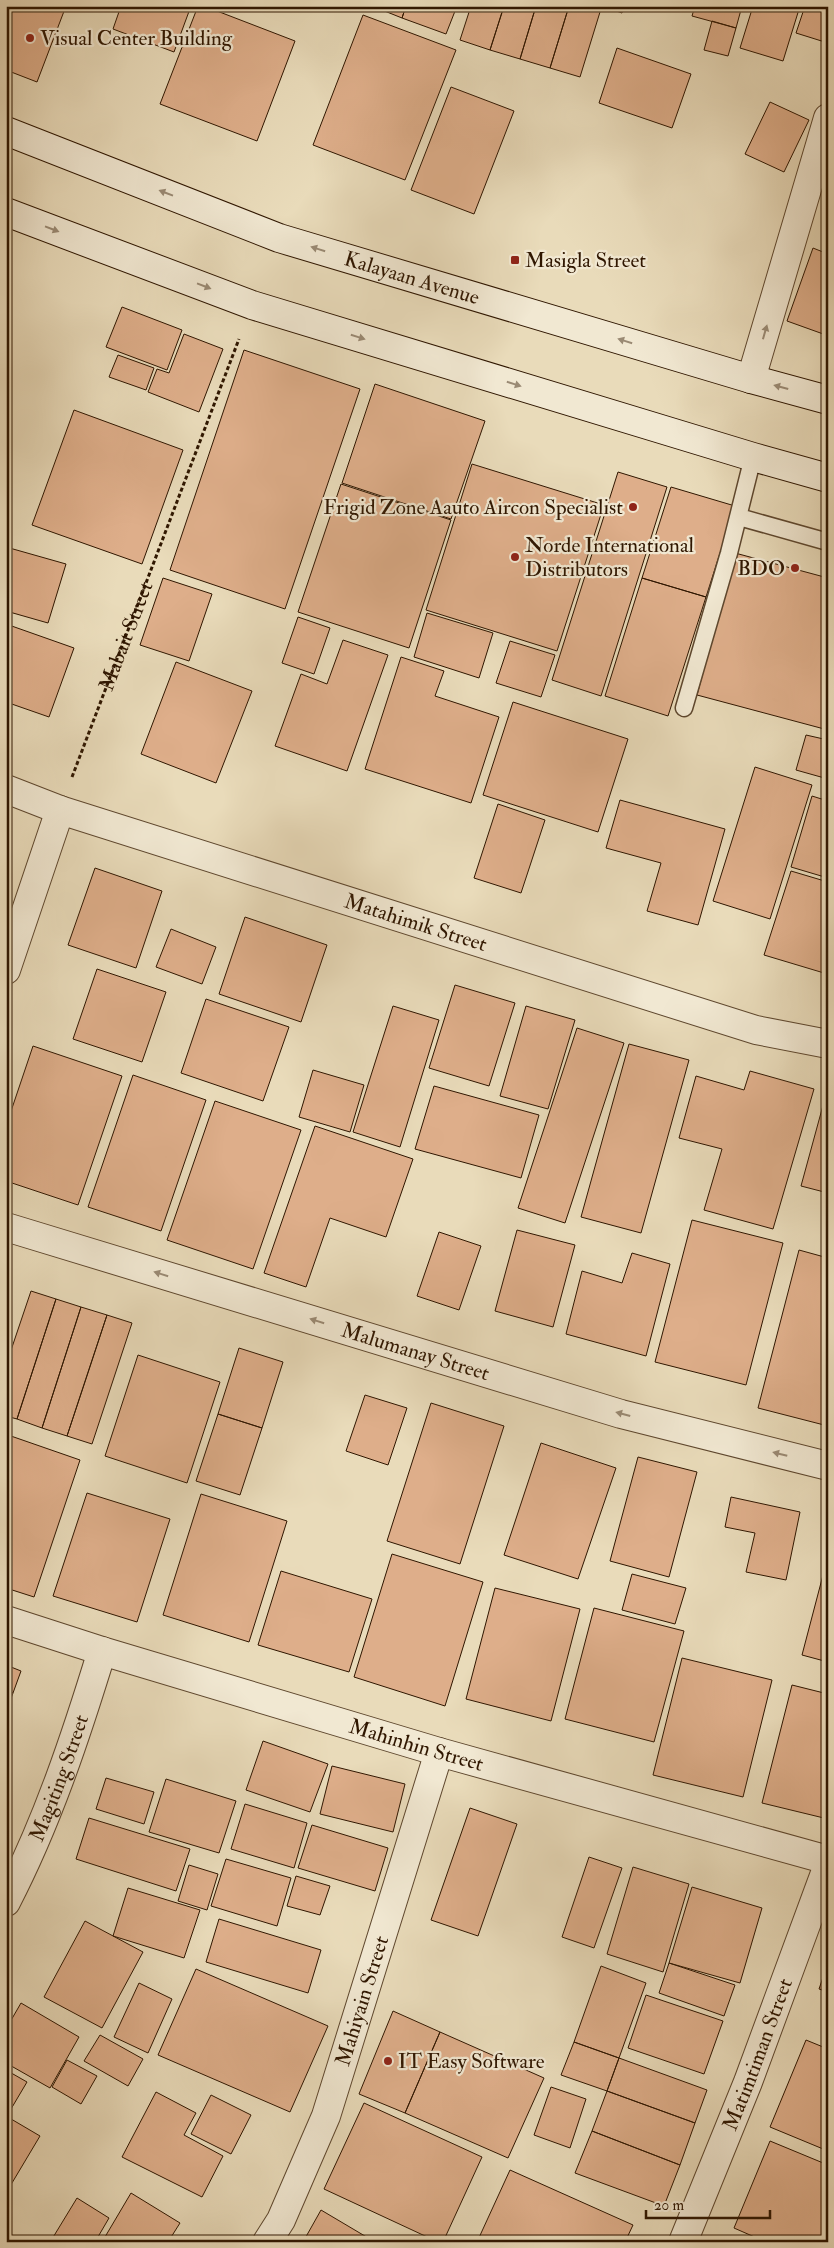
<svg xmlns="http://www.w3.org/2000/svg" width="834" height="2248" font-family="'IM FELL Double Pica',serif">
<rect width="100%" height="100%" fill="#e9dbba"/>
<filter id="stains"><feTurbulence type="fractalNoise" baseFrequency=".004" numOctaves="4"/><feColorMatrix values="0 0 0 0 .2 0 0 0 0 .09 0 0 0 0 .02 0 0 0 .5 -.17"/></filter>
<radialGradient id="worn" r=".72"><stop offset=".6" stop-color="#630" stop-opacity="0"/><stop offset="1" stop-color="#630" stop-opacity=".3"/></radialGradient>
<path fill="#deae8a" stroke="#2f1600" d="M 6,6 L 66,6 L 37,82 L 6,70 Z
M 121,6 L 191,6 L 174,52 L 113,29 Z
M 198,6 L 204,6 L 295,41 L 257,141 L 160,104 Z
M 372,6 L 406,6 L 402,18 Z
M 406,6 L 457,6 L 446,34 L 402,18 Z
M 471,6 L 504,6 L 490,50 L 460,40 Z
M 504,6 L 536,6 L 520,59 L 490,50 Z
M 536,6 L 569,6 L 550,68 L 520,59 Z
M 569,6 L 581,6 L 600,12 L 580,77 L 550,68 Z
M 602,6 L 624,6 L 622,13 Z
M 695,6 L 742,6 L 736,28 L 692,16 Z
M 753,6 L 800,6 L 783,61 L 740,48 Z
M 805,6 L 828,6 L 828,43 L 796,33 Z
M 363,15 L 456,50 L 405,180 L 313,145 Z
M 712,21 L 736,28 L 728,56 L 704,50 Z
M 617,48 L 691,74 L 672,128 L 599,103 Z
M 451,87 L 514,111 L 474,214 L 411,190 Z
M 770,102 L 809,120 L 784,172 L 745,154 Z
M 813,248 L 828,254 L 826,335 L 787,321 Z
M 122,307 L 182,330 L 167,370 L 106,347 Z
M 184,334 L 223,349 L 199,412 L 148,392 L 157,369 L 169,373 Z
M 244,350 L 360,389 L 285,609 L 170,570 Z
M 118,355 L 154,368 L 146,390 L 109,377 Z
M 375,384 L 485,421 L 451,519 L 342,483 Z
M 74,410 L 183,450 L 142,564 L 32,525 Z
M 472,464 L 604,505 L 557,651 L 426,610 Z
M 618,472 L 667,487 L 601,696 L 552,680 Z
M 341,484 L 451,520 L 409,648 L 298,612 Z
M 671,487 L 735,506 L 706,597 L 642,578 Z
M 6,547 L 66,564 L 48,623 L 6,611 Z
M 735,553 L 828,578 L 828,730 L 697,695 Z
M 163,578 L 212,594 L 189,661 L 140,645 Z
M 642,578 L 706,597 L 668,716 L 605,696 Z
M 427,613 L 493,633 L 479,678 L 414,657 Z
M 298,617 L 330,628 L 314,674 L 282,663 Z
M 6,624 L 74,648 L 49,717 L 6,702 Z
M 343,640 L 388,655 L 347,771 L 275,746 L 301,674 L 327,684 Z
M 510,641 L 555,655 L 541,697 L 496,683 Z
M 401,657 L 444,671 L 435,696 L 499,717 L 471,803 L 365,769 Z
M 176,662 L 252,691 L 216,783 L 141,754 Z
M 513,702 L 628,739 L 598,832 L 483,795 Z
M 806,735 L 828,740 L 828,779 L 796,770 Z
M 755,767 L 812,785 L 770,919 L 713,901 Z
M 812,796 L 828,801 L 828,878 L 791,867 Z
M 620,800 L 725,829 L 698,925 L 647,911 L 661,863 L 606,848 Z
M 498,804 L 545,820 L 521,893 L 474,878 Z
M 6,813 L 10,814 L 6,825 Z
M 95,868 L 162,891 L 136,968 L 68,945 Z
M 791,871 L 828,882 L 828,960 L 824,973 L 764,955 Z
M 245,917 L 327,945 L 301,1022 L 219,994 Z
M 171,929 L 216,947 L 202,984 L 156,967 Z
M 97,969 L 166,992 L 142,1062 L 73,1039 Z
M 455,985 L 515,1003 L 489,1086 L 429,1068 Z
M 206,999 L 289,1027 L 263,1101 L 181,1073 Z
M 393,1006 L 439,1020 L 400,1147 L 353,1132 Z
M 526,1006 L 575,1020 L 548,1109 L 500,1096 Z
M 577,1028 L 624,1043 L 565,1223 L 518,1208 Z
M 629,1044 L 689,1060 L 641,1233 L 581,1217 Z
M 33,1046 L 122,1076 L 78,1205 L 6,1181 L 6,1126 Z
M 313,1070 L 364,1085 L 350,1132 L 299,1117 Z
M 750,1071 L 814,1089 L 773,1229 L 704,1210 L 722,1149 L 679,1138 L 696,1076 L 744,1090 Z
M 133,1075 L 206,1100 L 161,1231 L 88,1207 Z
M 434,1086 L 539,1115 L 521,1178 L 415,1149 Z
M 828,1087 L 828,1193 L 801,1186 Z
M 215,1101 L 301,1130 L 253,1269 L 167,1240 Z
M 315,1126 L 413,1159 L 386,1237 L 330,1218 L 306,1287 L 264,1273 Z
M 692,1220 L 783,1243 L 746,1385 L 655,1362 Z
M 517,1230 L 575,1245 L 553,1327 L 495,1311 Z
M 439,1232 L 481,1246 L 459,1310 L 417,1296 Z
M 799,1250 L 828,1258 L 828,1426 L 758,1408 Z
M 632,1253 L 670,1264 L 646,1356 L 566,1334 L 582,1271 L 622,1283 Z
M 31,1291 L 56,1299 L 17,1419 L 6,1416 L 6,1365 Z
M 56,1299 L 81,1307 L 42,1428 L 17,1419 Z
M 81,1307 L 107,1315 L 67,1436 L 42,1428 Z
M 107,1315 L 132,1323 L 92,1444 L 67,1436 Z
M 239,1348 L 283,1362 L 262,1428 L 218,1414 Z
M 138,1355 L 220,1382 L 187,1483 L 105,1456 Z
M 365,1395 L 407,1408 L 388,1465 L 346,1451 Z
M 431,1403 L 504,1426 L 460,1564 L 387,1541 Z
M 218,1414 L 262,1428 L 240,1495 L 196,1481 Z
M 8,1435 L 80,1460 L 34,1597 L 6,1588 Z
M 541,1443 L 616,1468 L 578,1579 L 504,1555 Z
M 638,1457 L 697,1472 L 669,1577 L 610,1561 Z
M 87,1493 L 170,1519 L 137,1622 L 53,1596 Z
M 201,1494 L 287,1521 L 249,1642 L 163,1615 Z
M 731,1497 L 800,1512 L 786,1580 L 746,1572 L 755,1533 L 725,1527 Z
M 392,1554 L 483,1582 L 445,1706 L 354,1677 Z
M 828,1556 L 828,1662 L 802,1655 Z
M 281,1571 L 372,1599 L 349,1672 L 258,1645 Z
M 632,1574 L 686,1588 L 675,1624 L 622,1610 Z
M 495,1588 L 580,1609 L 551,1721 L 466,1699 Z
M 594,1608 L 684,1631 L 654,1742 L 565,1719 Z
M 682,1658 L 772,1680 L 743,1797 L 653,1775 Z
M 6,1665 L 21,1671 L 13,1693 L 6,1690 Z
M 792,1685 L 828,1694 L 828,1819 L 762,1803 Z
M 6,1690 L 13,1693 L 6,1712 Z
M 263,1741 L 328,1764 L 310,1812 L 246,1790 Z
M 332,1766 L 405,1784 L 393,1832 L 320,1814 Z
M 106,1778 L 154,1792 L 144,1824 L 96,1809 Z
M 166,1779 L 236,1801 L 219,1853 L 149,1832 Z
M 245,1804 L 307,1823 L 294,1868 L 231,1849 Z
M 470,1808 L 517,1824 L 478,1936 L 431,1920 Z
M 89,1818 L 190,1849 L 176,1891 L 76,1859 Z
M 312,1825 L 388,1848 L 375,1891 L 298,1868 Z
M 589,1857 L 622,1868 L 594,1948 L 562,1937 Z
M 226,1859 L 291,1878 L 277,1926 L 211,1906 Z
M 189,1865 L 218,1874 L 207,1910 L 178,1901 Z
M 633,1867 L 689,1884 L 663,1972 L 607,1954 Z
M 296,1876 L 330,1886 L 320,1915 L 287,1906 Z
M 692,1887 L 762,1908 L 740,1983 L 669,1963 Z
M 128,1888 L 200,1910 L 184,1958 L 113,1936 Z
M 219,1919 L 321,1950 L 308,1993 L 206,1962 Z
M 85,1921 L 143,1952 L 102,2028 L 44,1997 Z
M 669,1963 L 735,1985 L 724,2016 L 659,1993 Z
M 828,1963 L 828,1992 L 819,1989 Z
M 601,1966 L 646,1983 L 619,2058 L 574,2042 Z
M 196,1969 L 328,2026 L 290,2112 L 158,2055 Z
M 139,1983 L 172,1999 L 148,2053 L 114,2037 Z
M 646,1995 L 723,2021 L 704,2074 L 628,2048 Z
M 21,2003 L 79,2037 L 50,2088 L 6,2063 L 6,2029 Z
M 393,2011 L 440,2032 L 405,2113 L 359,2094 Z
M 440,2032 L 544,2078 L 508,2158 L 405,2113 Z
M 100,2035 L 143,2059 L 128,2086 L 84,2061 Z
M 806,2040 L 828,2049 L 828,2151 L 770,2127 Z
M 574,2042 L 619,2058 L 607,2091 L 561,2075 Z
M 619,2058 L 707,2090 L 695,2123 L 607,2091 Z
M 67,2060 L 97,2076 L 81,2104 L 52,2087 Z
M 6,2070 L 27,2082 L 11,2109 L 6,2107 Z
M 551,2087 L 586,2099 L 570,2148 L 534,2135 Z
M 607,2091 L 695,2123 L 680,2165 L 592,2131 Z
M 156,2092 L 196,2113 L 184,2135 L 223,2156 L 202,2197 L 122,2157 Z
M 211,2095 L 251,2115 L 231,2154 L 191,2134 Z
M 364,2103 L 482,2157 L 443,2242 L 438,2242 L 324,2189 Z
M 6,2116 L 40,2136 L 6,2193 Z
M 592,2131 L 680,2165 L 664,2206 L 575,2173 Z
M 770,2141 L 828,2165 L 828,2242 L 766,2242 L 734,2228 Z
M 510,2170 L 633,2225 L 625,2242 L 477,2242 Z
M 131,2193 L 180,2223 L 168,2242 L 102,2242 Z
M 77,2198 L 109,2218 L 95,2242 L 57,2242 L 52,2239 Z
M 321,2210 L 375,2242 L 303,2242 Z"/>
<g fill="none" stroke-linecap="round" stroke-linejoin="round">
<defs>
<path id="lane" d="M 739,517 L 828,542
M 684,708 L 729,553 L 753,457"/>
<g id="street">
<path d="M 751,379 L 828,118"/>
<path id="s2" d="M 6,789 L 60,810 L 756,1030 L 828,1044"/>
<path d="M 6,970 L 60,810"/>
<path id="s3" d="M 6,1227 L 621,1414 L 828,1466"/>
<path id="s4" d="M 6,1620 L 102,1651 L 439,1752 L 828,1860"/>
<path id="s5" d="M 6,1902 C 47,1823 76,1736 102,1651"/>
<path id="s6" d="M 267,2242 L 281,2220 L 326,2116 L 439,1752"/>
<path id="s7" d="M 683,2242 L 748,2082 L 828,1865"/>
</g>
<g id="secondary">
<path id="s8" d="M 6,131 L 279,238 L 751,379 L 828,400"/>
<path d="M 6,212 L 252,305 L 753,457 L 828,478"/>
</g>
</defs>
<use href="#lane" stroke="#5e472e" stroke-width="19"/>
<use href="#street" stroke="#5e472e" stroke-width="30"/>
<use href="#secondary" stroke="#2f1600" stroke-width="30"/>
<path stroke="#2f1600" stroke-width="3" stroke-dasharray="4 2.5" stroke-linecap="butt" id="s1" d="M 72,777 L 239,339"/>
<use href="#lane" stroke="#f1e8d2" stroke-width="16"/>
<use href="#street" stroke="#f1e8d2" stroke-width="28"/>
<use href="#secondary" stroke="#f1e8d2" stroke-width="28"/>
</g>
<defs><path id="oneway-solid" d="M-6-.8H1V-3.2L6.5 0L1 3.2V.8H-6Z" transform="scale(1.25)"/></defs>
<g fill="#9a8a74">
<use href="#oneway-solid" transform="translate(166 193) rotate(-159)"/>
<use href="#oneway-solid" transform="translate(52 229) rotate(21)"/>
<use href="#oneway-solid" transform="translate(318 249) rotate(-163)"/>
<use href="#oneway-solid" transform="translate(204 286) rotate(21)"/>
<use href="#oneway-solid" transform="translate(765 332) rotate(-74)"/>
<use href="#oneway-solid" transform="translate(358 337) rotate(17)"/>
<use href="#oneway-solid" transform="translate(625 341) rotate(-163)"/>
<use href="#oneway-solid" transform="translate(514 384) rotate(17)"/>
<use href="#oneway-solid" transform="translate(781 387) rotate(-165)"/>
<use href="#oneway-solid" transform="translate(161 1274) rotate(-163)"/>
<use href="#oneway-solid" transform="translate(317 1321) rotate(-163)"/>
<use href="#oneway-solid" transform="translate(623 1414) rotate(-165)"/>
<use href="#oneway-solid" transform="translate(780 1454) rotate(-166)"/>
</g>
<g fill="#8f2418" stroke="#f1e8d2" stroke-width="2">
<circle cx="30" cy="38" r="5"/>
<rect x="510" y="255" width="10" height="10" rx="2.5"/>
<circle cx="633" cy="507" r="5"/>
<circle cx="515" cy="557" r="5"/>
<circle cx="795" cy="568" r="5"/>
<circle cx="388" cy="2061" r="5"/>
</g>
<g text-anchor="middle" stroke-width="4.5" stroke-linejoin="round" paint-order="stroke">
<g font-size="21" fill="#2f1600" stroke="#f1e8d2" text-anchor="start">
<text x="40" y="45">Visual Center Building</text>
<text x="525" y="267">Masigla Street</text>
<text x="623" y="514" text-anchor="end">Frigid Zone Aauto Aircon Specialist</text>
<text x="525" y="552">Norde International<tspan x="525" dy="24">Distributors</tspan></text>
<text x="785" y="575" text-anchor="end">BDO</text>
<text x="398" y="2068">IT Easy Software</text>
</g>
<g font-size="21" fill="#2f1600" stroke="#f1e8d2">
<text dy="7" stroke="none"><textPath href="#s8" startOffset="432">Kalayaan Avenue</textPath></text>
<text dy="7" stroke="none"><textPath href="#s1" startOffset="151">Mabait Street</textPath></text>
<text dy="7" stroke="none"><textPath href="#s2" startOffset="431">Matahimik Street</textPath></text>
<text dy="7" stroke="none"><textPath href="#s3" startOffset="428">Malumanay Street</textPath></text>
<text dy="7" stroke="none"><textPath href="#s4" startOffset="429">Mahinhin Street</textPath></text>
<text dy="7" stroke="none"><textPath href="#s5" startOffset="135">Magiting Street</textPath></text>
<text dy="7" stroke="none"><textPath href="#s6" startOffset="260">Mahiyain Street</textPath></text>
<text dy="7" stroke="none"><textPath href="#s7" startOffset="202">Matimtiman Street</textPath></text>
</g>
</g>
<rect width="834" height="2248" fill="none" stroke="#e9dbba" stroke-width="25"/>
<rect x="8" y="8" width="819" height="2233" fill="none" stroke="#2f1600" stroke-width="2.5"/>
<rect x="12" y="12" width="809" height="2223" fill="none" stroke="#2f1600"/>
<path d="M646 2210v8h124v-8" fill="none" stroke="#2f1600" stroke-width="2.5"/>
<text x="654" y="2210" font-size="15" fill="#2f1600" stroke="#f1e8d2" stroke-width="4" paint-order="stroke">20 m</text>
<rect width="100%" height="100%" filter="url(#stains)"/>
<rect width="100%" height="100%" fill="url(#worn)"/>
</svg>
